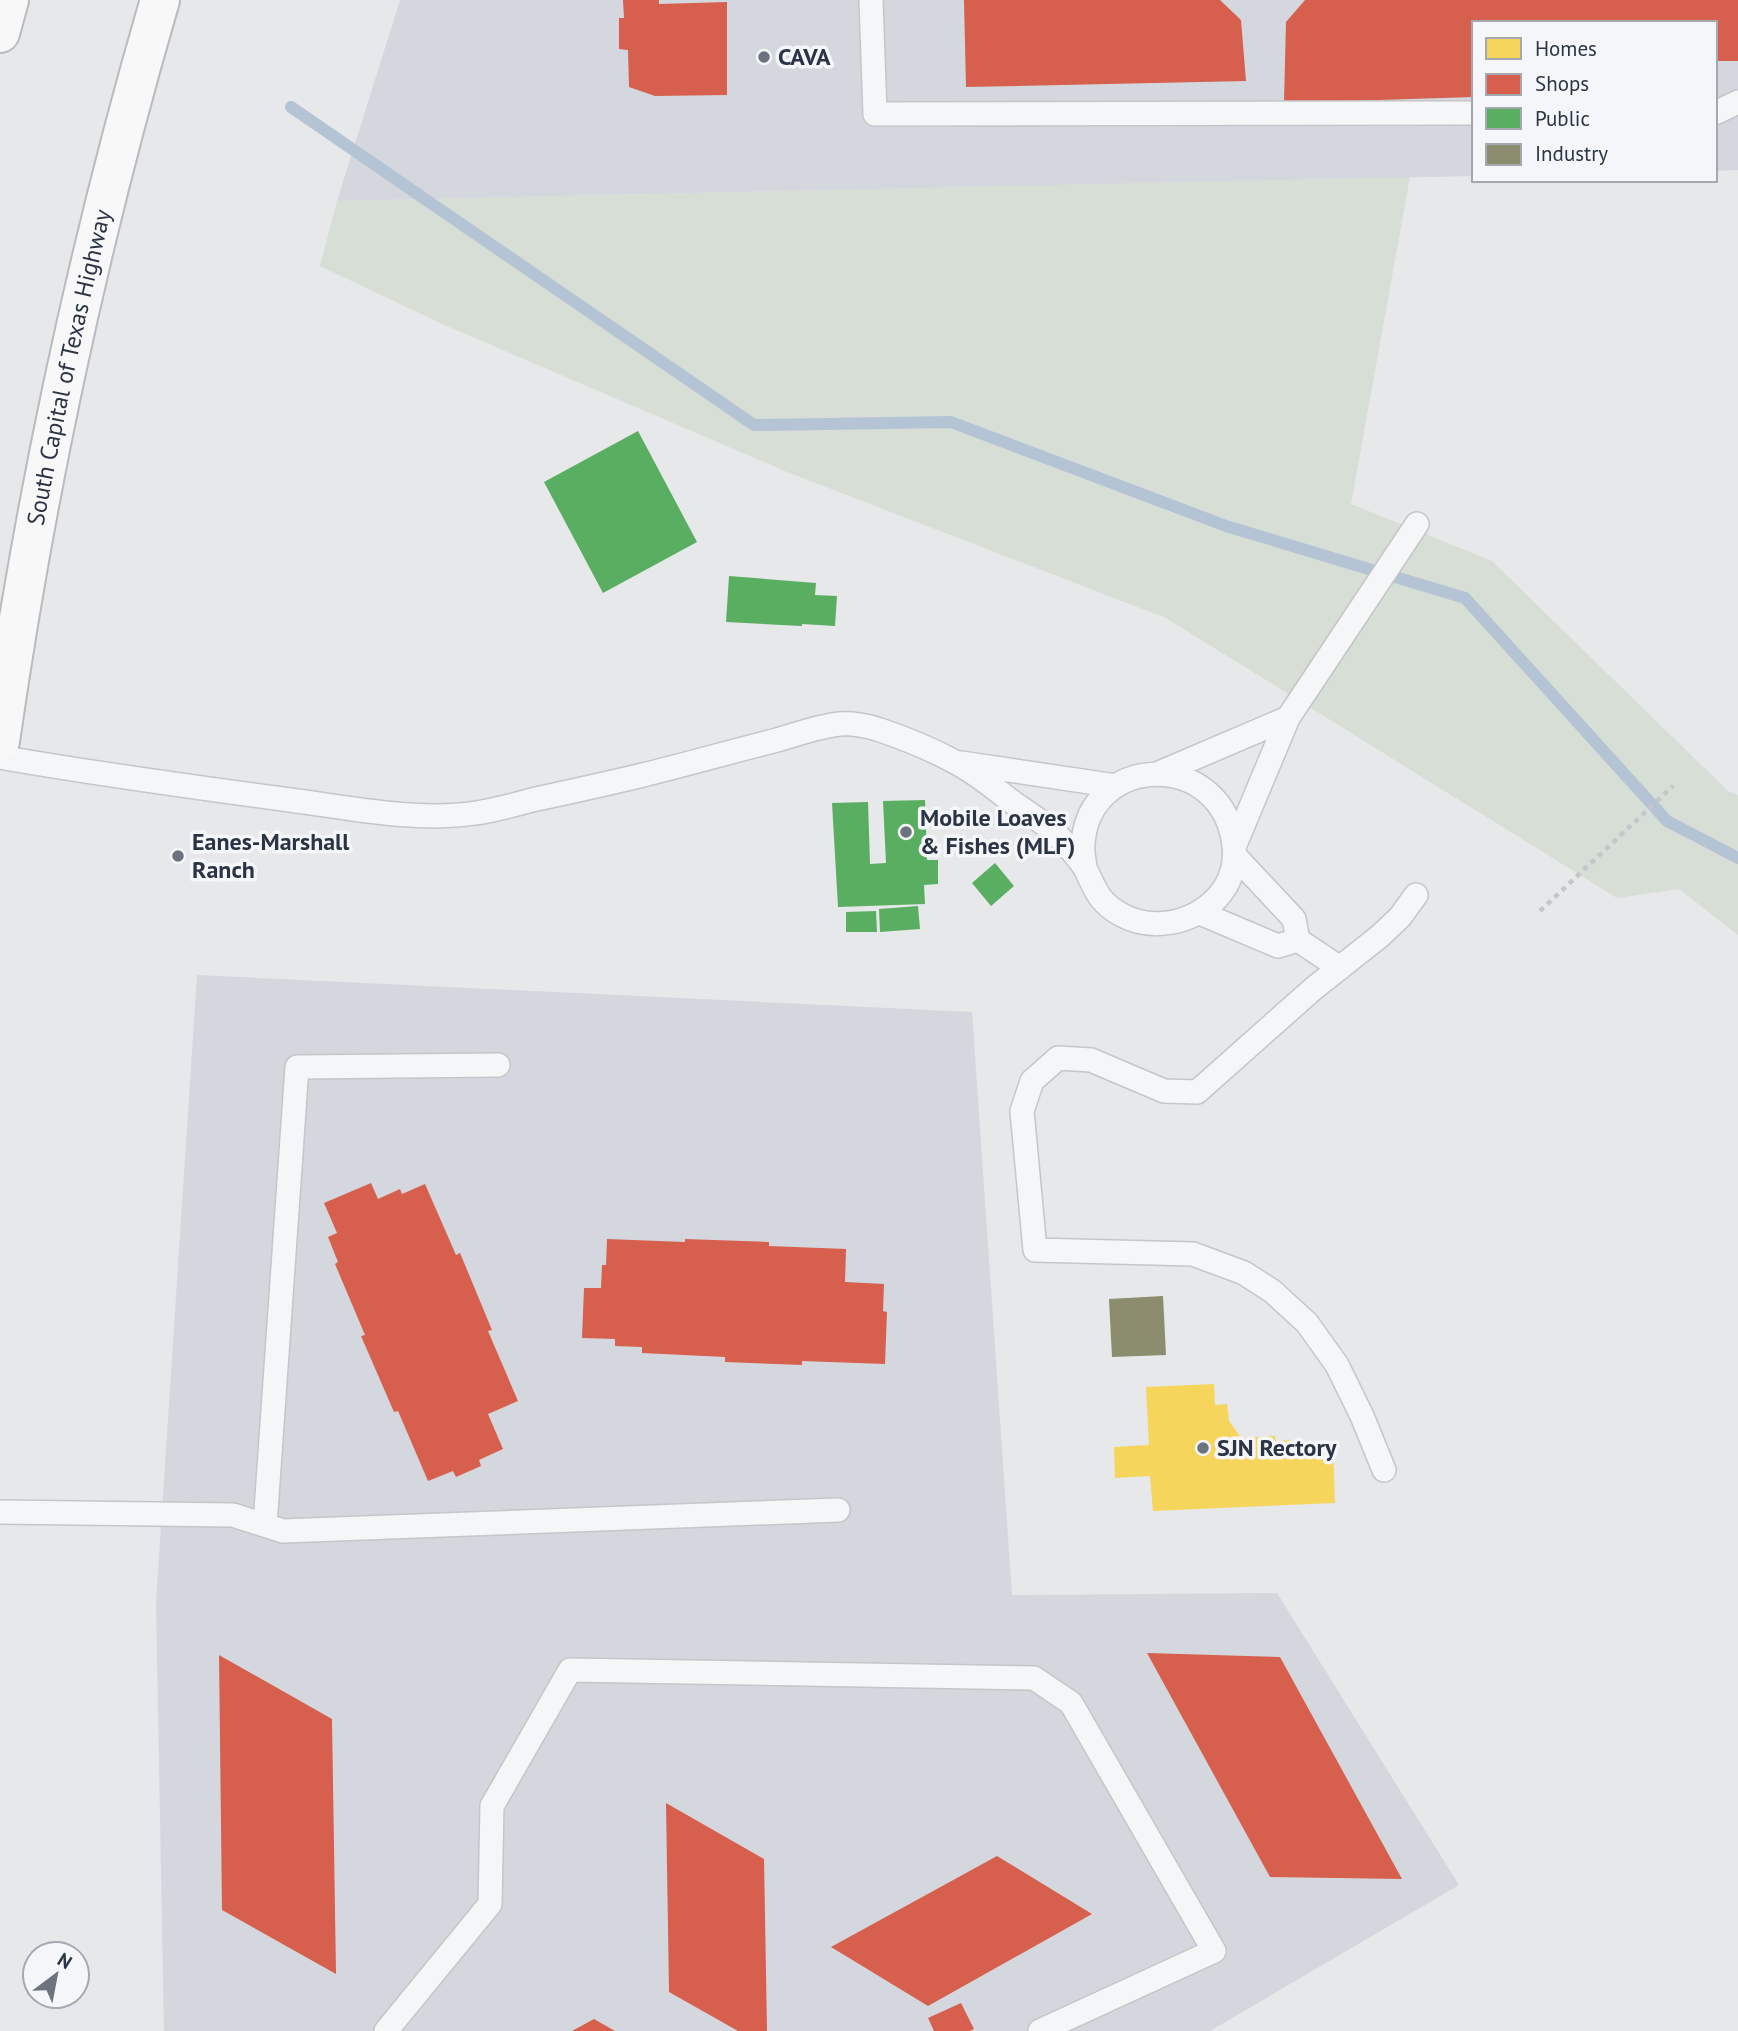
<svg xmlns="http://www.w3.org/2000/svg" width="1738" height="2031" font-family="'PT Sans',sans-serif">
<rect width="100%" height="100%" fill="#e6e8ea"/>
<path fill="#d4d7dd" d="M 400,0 L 1738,0 L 1738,170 L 1715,171 L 1715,23 L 1474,23 L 1474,176 L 337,201 Z
M 197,975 L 972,1012 L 1012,1595 L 1277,1593 L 1459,1885 L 1210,2031 L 164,2031 L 156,1603 Z"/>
<path fill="#d6ded6" d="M 1410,177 L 1351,504 L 1492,561 L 1728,791 L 1738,795 L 1738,935 L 1679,889 L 1617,898 L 1166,618 L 787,472 L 440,323 L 320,266 L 337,201 Z"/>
<path fill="#f6d55c" d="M 1214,1384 L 1215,1405 L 1227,1404 L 1229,1421 L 1241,1438 L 1275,1436 L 1276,1441 L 1292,1440 L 1292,1449 L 1333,1446 L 1335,1503 L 1153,1511 L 1150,1476 L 1115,1478 L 1114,1447 L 1149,1445 L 1146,1387 Z"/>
<path fill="#d6604d" d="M 623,0 L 659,0 L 659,4 L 727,2 L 727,95 L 655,96 L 629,87 L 628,50 L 619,49 L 619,18 L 624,18 Z
M 964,0 L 1220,0 L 1241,20 L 1246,81 L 966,87 Z
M 1305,0 L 1738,0 L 1738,61 L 1715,61 L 1715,23 L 1474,23 L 1474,97 L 1284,103 L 1286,22 Z
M 371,1183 L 378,1199 L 400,1189 L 402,1194 L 425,1184 L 456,1255 L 460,1253 L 492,1330 L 488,1331 L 518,1401 L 488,1414 L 503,1449 L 479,1460 L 481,1466 L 456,1477 L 453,1471 L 428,1481 L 398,1411 L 394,1412 L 361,1336 L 365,1335 L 335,1264 L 338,1262 L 328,1237 L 337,1233 L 324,1203 Z
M 607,1239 L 685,1242 L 685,1239 L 769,1242 L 769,1246 L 846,1249 L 845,1282 L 884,1284 L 883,1311 L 887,1312 L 885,1364 L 802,1361 L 802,1365 L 725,1362 L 725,1357 L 642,1353 L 642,1347 L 615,1346 L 615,1339 L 582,1338 L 584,1288 L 601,1288 L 602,1265 L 606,1265 Z
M 1147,1653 L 1280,1657 L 1402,1879 L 1270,1877 Z
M 219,1655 L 332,1719 L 336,1974 L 222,1910 Z
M 666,1803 L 764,1859 L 767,2031 L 738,2031 L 669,1992 Z
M 997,1856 L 1092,1914 L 928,2006 L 831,1947 Z
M 961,2003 L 974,2029 L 970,2031 L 934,2031 L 928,2018 Z
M 594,2019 L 615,2031 L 572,2031 Z"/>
<path fill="#5aae61" d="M 638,431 L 697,542 L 603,593 L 544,482 Z
M 729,576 L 816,583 L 815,595 L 837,596 L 835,626 L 802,624 L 802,626 L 726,622 Z
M 925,800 L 927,860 L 938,860 L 938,884 L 924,885 L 925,904 L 838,907 L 832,803 L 868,802 L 870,864 L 886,863 L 883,801 Z
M 995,863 L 1014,886 L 991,906 L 972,883 Z
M 918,906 L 920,929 L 880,932 L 879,909 Z
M 876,911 L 877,932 L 846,932 L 846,912 Z"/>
<path fill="#8c8c6e" d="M 1163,1296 L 1166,1355 L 1112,1357 L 1109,1299 Z"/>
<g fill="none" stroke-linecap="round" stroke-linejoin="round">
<path stroke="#b4c4d5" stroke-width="12" d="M 291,107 L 754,425 L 951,422 L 1226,526 L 1465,598 L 1667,821 L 1738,858"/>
<defs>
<path id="service" d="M 871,0 L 875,114 L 1474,113
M 1715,113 L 1738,102
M 0,757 C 96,774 193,787 290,800 C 351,808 416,822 476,813 C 495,810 514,805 532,800 C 569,792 606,784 643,775 C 688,764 733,751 777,740 C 798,734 819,726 840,724 C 852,723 869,726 880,730 C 904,738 933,750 955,762 C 977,773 996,790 1015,804 C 1028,813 1043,822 1055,833 C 1065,843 1079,857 1086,870 C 1096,891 1099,902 1120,914 C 1168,942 1241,906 1234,846 C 1224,750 1090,752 1083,843 C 1082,851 1084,859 1085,867
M 961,763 L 1116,786
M 1159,773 L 1288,718
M 1234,847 L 1288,718 L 1417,524
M 1235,856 L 1294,919 L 1298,940 L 1340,968
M 1200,913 L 1278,946 L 1298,940
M 1384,1470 L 1362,1416 L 1337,1365 L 1307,1323 L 1272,1291 L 1244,1273 L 1193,1254 L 1035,1250 L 1022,1111 L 1032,1081 L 1058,1058 L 1091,1060 L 1164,1091 L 1197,1092 L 1313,989 L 1380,936 L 1400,917 L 1416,895
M 0,1512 L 233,1515 L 283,1531 L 838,1510
M 265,1525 L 297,1067 L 498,1065
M 386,2031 L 490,1904 L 492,1806 L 570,1670 L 1034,1678 L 1071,1703 L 1214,1951 L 1040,2031"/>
<g id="trunk">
<path d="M 0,33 L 9,0"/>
<path id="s1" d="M 0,741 C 36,490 89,243 160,0"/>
</g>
</defs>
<use href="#service" stroke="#c4c6c8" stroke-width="26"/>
<use href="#trunk" stroke="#b8bbbf" stroke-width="42"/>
<path stroke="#c5c6ca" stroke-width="4.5" stroke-dasharray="5 5" stroke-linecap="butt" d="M 1540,911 L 1673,786"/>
<use href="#service" stroke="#f5f6f7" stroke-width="23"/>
<use href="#trunk" stroke="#f8f8f8" stroke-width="38"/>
</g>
<g fill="#6c737f" stroke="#f4f6f9" stroke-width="2.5">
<circle cx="764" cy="57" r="7"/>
<circle cx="906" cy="832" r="7"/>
<circle cx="178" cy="856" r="7"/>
<circle cx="1203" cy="1448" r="7"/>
</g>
<g text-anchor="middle" stroke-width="7" stroke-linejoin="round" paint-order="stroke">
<g font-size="24" font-weight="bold" fill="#2b3445" stroke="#f4f6f9" text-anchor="start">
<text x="778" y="65">CAVA</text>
<text x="920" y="826">Mobile Loaves<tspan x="920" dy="28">&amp; Fishes (MLF)</tspan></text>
<text x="192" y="850">Eanes-Marshall<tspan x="192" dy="28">Ranch</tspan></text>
<text x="1217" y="1456">SJN Rectory</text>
</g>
<g font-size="24" fill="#2b3445" stroke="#f4f6f9">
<text dy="8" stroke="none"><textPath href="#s1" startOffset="380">South Capital of Texas Highway</textPath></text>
</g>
</g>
<rect x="1472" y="21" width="245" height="161" fill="#f4f6f9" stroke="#a4a8b1" stroke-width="2"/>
<rect x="1486" y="38" width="35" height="21" fill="#f6d55c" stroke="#a4a8b1" stroke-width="2"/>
<text x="1535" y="56" font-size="21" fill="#2b3445">Homes</text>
<rect x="1486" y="74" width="35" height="21" fill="#d6604d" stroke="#a4a8b1" stroke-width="2"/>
<text x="1535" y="91" font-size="21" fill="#2b3445">Shops</text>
<rect x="1486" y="108" width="35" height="21" fill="#5aae61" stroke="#a4a8b1" stroke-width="2"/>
<text x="1535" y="126" font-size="21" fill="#2b3445">Public</text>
<rect x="1486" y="144" width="35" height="21" fill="#8c8c6e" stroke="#a4a8b1" stroke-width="2"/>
<text x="1535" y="161" font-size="21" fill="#2b3445">Industry</text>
<g transform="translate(56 1975) rotate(32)"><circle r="33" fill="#f4f6f9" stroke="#a4a8b1" stroke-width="2"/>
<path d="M0-5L12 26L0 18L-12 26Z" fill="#6c737f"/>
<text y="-10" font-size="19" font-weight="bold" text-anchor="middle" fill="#2b3445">N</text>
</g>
</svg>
